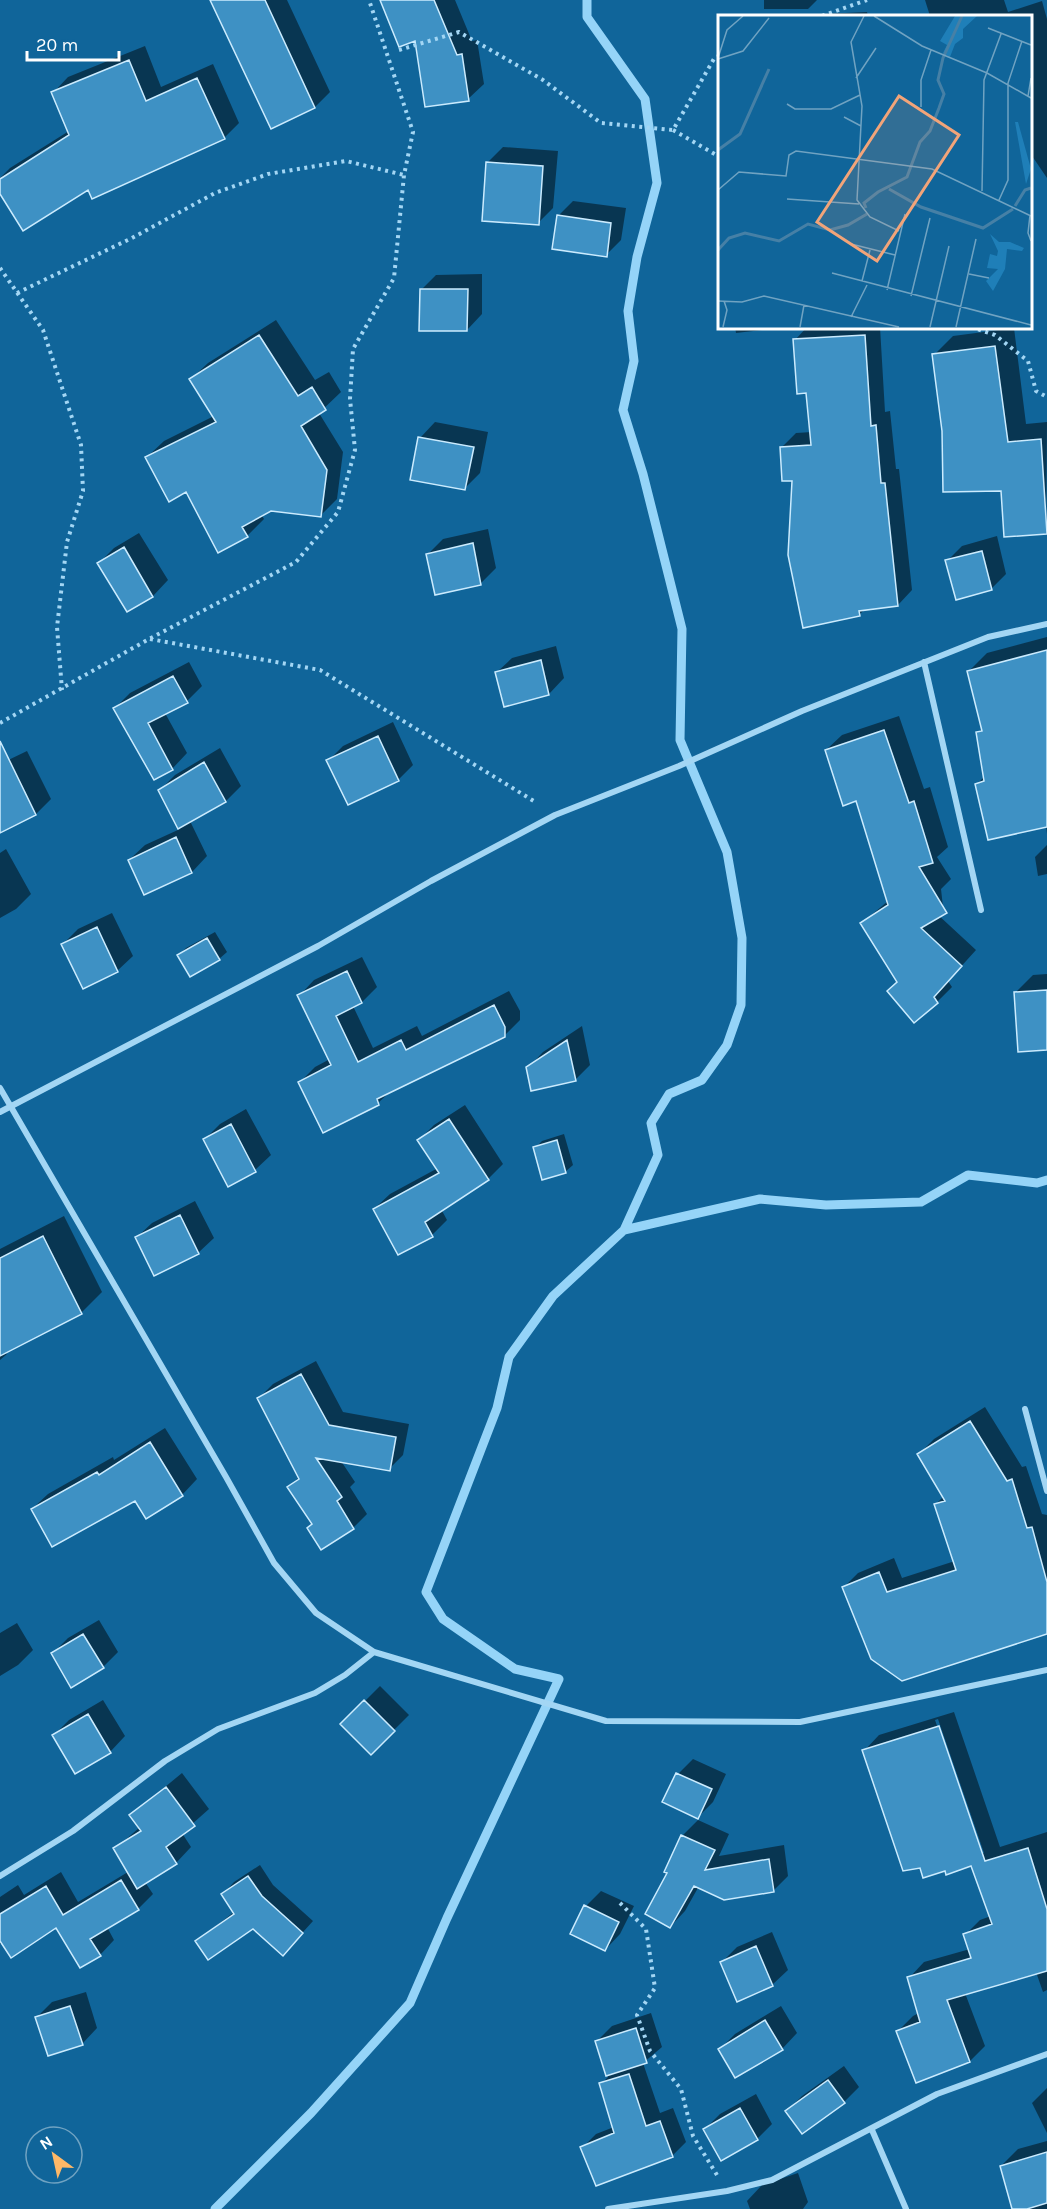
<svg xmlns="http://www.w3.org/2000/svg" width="1047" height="2209" font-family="Karla,sans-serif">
<rect width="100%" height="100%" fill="#10659a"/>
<path fill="#0007" fill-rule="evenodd" d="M 212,0 L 287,0 L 330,92 L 315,107 Z
M 382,0 L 455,0 L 472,41 L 477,40 L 484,84 L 468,99 Z
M 764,0 L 817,0 L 808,9 L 764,9 Z
M 925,0 L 1004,0 L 1008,12 L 1042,1 L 1047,19 L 1047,178 L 1030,153 L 1030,16 L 930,16 Z
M 867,12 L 868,16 L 822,16 L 824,14 Z
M 145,46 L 161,87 L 213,64 L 239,123 L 224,138 L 89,188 L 0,191 L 0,178 L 10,168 L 69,131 L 53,93 L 68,77 Z
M 503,147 L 558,151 L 553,208 L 538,223 L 488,162 Z
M 573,201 L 626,208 L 621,240 L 606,255 L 558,216 Z
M 482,274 L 482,314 L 467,330 L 421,290 L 436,275 Z
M 276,320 L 315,380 L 329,372 L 341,392 L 319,413 L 343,452 L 337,499 L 321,515 L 271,509 L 261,514 L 264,519 L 247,536 L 147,457 L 164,441 L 214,416 L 191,379 L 208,363 Z
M 735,327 L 789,327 L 736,333 Z
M 807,327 L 880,327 L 885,412 L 890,411 L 896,469 L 899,469 L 912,590 L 898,605 L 865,609 L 859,615 L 781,448 L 796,433 L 812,432 L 808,392 L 795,340 Z
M 1014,328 L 1026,424 L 1047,422 L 1046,533 L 943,431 L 934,355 L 953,336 Z
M 435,422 L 488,432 L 480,473 L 465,488 L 420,438 Z
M 488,529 L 496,568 L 481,583 L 428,554 L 443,539 Z
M 139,533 L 168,580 L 153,596 L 128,610 L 99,563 L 114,548 Z
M 997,536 L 1006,574 L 991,589 L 947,561 L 962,546 Z
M 1047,637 L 1047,834 L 1046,825 L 977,784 L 985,776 L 978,733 L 983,728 L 969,671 L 987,653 Z
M 556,646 L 564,678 L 549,694 L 496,673 L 512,658 Z
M 189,662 L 202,686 L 187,701 L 165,713 L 187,753 L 172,769 L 115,708 L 130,693 Z
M 899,716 L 924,789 L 930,787 L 948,847 L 937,857 L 951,879 L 941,889 L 943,907 L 936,913 L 976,950 L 948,981 L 952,987 L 937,1002 L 899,981 L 862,923 L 888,901 L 857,800 L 826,750 L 842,735 Z
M 393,722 L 413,765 L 398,780 L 328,761 L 343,746 Z
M 220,748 L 241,786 L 226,801 L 190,821 L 207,856 L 192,872 L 145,893 L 129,860 L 145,845 L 180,829 L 159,791 L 175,775 Z
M 27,751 L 51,799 L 36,814 L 0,831 L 0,764 Z
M 1047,845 L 1047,874 L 1038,876 L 1035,857 Z
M 6,849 L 31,894 L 16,909 L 0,918 L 0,853 Z
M 112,913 L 133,956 L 117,971 L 63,944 L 78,929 Z
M 215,932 L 227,952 L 219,959 L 179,955 L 186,948 Z
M 362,957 L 377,987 L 362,1002 L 353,1006 L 373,1048 L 417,1026 L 422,1036 L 509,991 L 520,1011 L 520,1020 L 504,1036 L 391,1091 L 378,1103 L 300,1082 L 315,1067 L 330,1059 L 299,996 L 314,980 Z
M 1047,974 L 1047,1048 L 1015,993 L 1033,975 Z
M 582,1026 L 590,1065 L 575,1080 L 528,1068 L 543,1052 Z
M 465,1105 L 503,1164 L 488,1179 L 441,1209 L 447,1220 L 432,1235 L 374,1209 L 390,1194 L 438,1168 L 419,1140 L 434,1125 Z
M 246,1109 L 271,1155 L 255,1170 L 229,1185 L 205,1139 L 220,1124 Z
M 564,1134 L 573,1165 L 565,1172 L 535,1148 L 542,1141 Z
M 195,1201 L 214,1238 L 198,1253 L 136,1238 L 152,1223 Z
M 64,1216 L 102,1292 L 82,1312 L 5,1352 L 7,1354 L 0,1360 L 0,1249 Z
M 316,1361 L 343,1412 L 409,1424 L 403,1455 L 389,1469 L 341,1461 L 355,1482 L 350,1487 L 367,1514 L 353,1528 L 313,1523 L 289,1488 L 300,1476 L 259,1398 L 273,1384 Z
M 985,1407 L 1022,1467 L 1026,1466 L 1042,1514 L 1047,1515 L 1047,1633 L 843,1588 L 858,1573 L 894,1558 L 902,1578 L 955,1561 L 936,1504 L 944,1496 L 919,1454 L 934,1439 Z
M 165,1428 L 197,1479 L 182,1495 L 147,1517 L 135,1499 L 32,1509 L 48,1494 L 113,1457 L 114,1460 Z
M 99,1620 L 118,1652 L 103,1667 L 53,1653 L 68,1638 Z
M 17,1623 L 33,1650 L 18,1665 L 0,1676 L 0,1633 Z
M 380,1686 L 409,1715 L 371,1753 L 342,1724 Z
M 103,1700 L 125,1736 L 110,1752 L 54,1735 L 69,1720 Z
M 954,1712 L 1000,1847 L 1047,1832 L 1047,1990 L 1043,1992 L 1036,1972 L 965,1993 L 985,2046 L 970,2061 L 898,2031 L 913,2016 L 919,2013 L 909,1978 L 924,1962 L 970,1949 L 965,1935 L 980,1920 L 991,1916 L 972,1864 L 946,1869 L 921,1866 L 864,1751 L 879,1735 ZM 938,1719 L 984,1853 L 981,1853 L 935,1720 Z
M 693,1759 L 726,1774 L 713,1802 L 698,1817 L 678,1774 Z
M 182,1773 L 209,1809 L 182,1833 L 191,1847 L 176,1863 L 145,1882 L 153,1894 L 138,1909 L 107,1927 L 114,1940 L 100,1955 L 56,1926 L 0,1944 L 0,1897 L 18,1885 L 24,1895 L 61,1872 L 78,1902 L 128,1872 L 115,1849 L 140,1827 L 131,1815 Z
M 698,1820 L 729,1834 L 719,1856 L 784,1845 L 788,1876 L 773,1891 L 699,1886 L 685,1911 L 670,1927 L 669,1872 L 666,1871 L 683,1835 Z
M 260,1865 L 273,1885 L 313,1921 L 294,1942 L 253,1928 L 197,1941 L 234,1912 L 223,1894 L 234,1882 Z
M 601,1891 L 634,1906 L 620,1934 L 605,1950 L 586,1906 Z
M 772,1932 L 788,1970 L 772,1985 L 722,1962 L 737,1947 Z
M 86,1992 L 97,2028 L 82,2044 L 37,2017 L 52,2002 Z
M 781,2006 L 797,2033 L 782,2049 L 720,2049 L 735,2034 Z
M 651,2013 L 662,2047 L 643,2063 L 660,2113 L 673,2108 L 686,2142 L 672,2156 L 582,2148 L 596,2134 L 614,2127 L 601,2084 L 608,2077 L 597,2041 L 612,2026 Z
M 844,2066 L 859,2087 L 844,2102 L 787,2111 L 802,2096 Z
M 1047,2088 L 1047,2133 L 1032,2103 Z
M 756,2094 L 772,2124 L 757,2139 L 705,2129 L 720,2114 Z
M 1047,2141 L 1047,2209 L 1014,2209 L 1001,2166 L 1018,2149 Z
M 798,2173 L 808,2202 L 803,2209 L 750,2209 L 747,2201 L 762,2185 Z"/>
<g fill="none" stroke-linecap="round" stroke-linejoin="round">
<path stroke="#95d4f8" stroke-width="9" d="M 624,1230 L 760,1199 L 826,1205 L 921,1202 L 968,1175 L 1037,1183 L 1047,1180
M 215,2209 L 311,2113 L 410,2003 L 447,1918 L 559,1679 L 515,1669 L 443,1619 L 426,1592 L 497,1408 L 509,1357 L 553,1296 L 624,1230 L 658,1155 L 651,1123 L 669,1094 L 702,1080 L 727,1045 L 741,1005 L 742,938 L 727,852 L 680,740 L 682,629 L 643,474 L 623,410 L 634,361 L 628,311 L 637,257 L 657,183 L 645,99 L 587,17 L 587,0"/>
</g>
<path fill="#3e91c4" stroke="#cbebfe" stroke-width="1.5" d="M 210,0 L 265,0 L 315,108 L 271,129 Z
M 380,0 L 434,0 L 457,55 L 462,54 L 469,101 L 425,107 L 415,41 L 399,47 Z
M 129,60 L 146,101 L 197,78 L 225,139 L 92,199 L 88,190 L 23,231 L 0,194 L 0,179 L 69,135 L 51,92 Z
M 486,162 L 543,166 L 539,225 L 482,221 Z
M 557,215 L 611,223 L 607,257 L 552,249 Z
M 420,289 L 468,289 L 467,331 L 419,331 Z
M 259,335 L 298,396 L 312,387 L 326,410 L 301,426 L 327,470 L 321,517 L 271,511 L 242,527 L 248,537 L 218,553 L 186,492 L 169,502 L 145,457 L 216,422 L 189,379 Z
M 865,335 L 871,426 L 876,425 L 881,483 L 885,483 L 898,606 L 859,611 L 860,616 L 803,628 L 788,555 L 792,481 L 782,481 L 780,447 L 811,445 L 806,393 L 797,394 L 793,339 Z
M 995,346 L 1008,442 L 1041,439 L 1047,534 L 1004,537 L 1001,491 L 943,492 L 942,431 L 932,354 Z
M 418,437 L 474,447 L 465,490 L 410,480 Z
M 473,543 L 481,585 L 435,595 L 426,554 Z
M 124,547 L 153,597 L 127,612 L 97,563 Z
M 982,551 L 992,590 L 956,600 L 945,560 Z
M 1047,650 L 1047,827 L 988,840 L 975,784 L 984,781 L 976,732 L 982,731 L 967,671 Z
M 541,660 L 549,695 L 504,707 L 495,672 Z
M 173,676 L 188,703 L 148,723 L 173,770 L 154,780 L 113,708 Z
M 884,730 L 909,803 L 914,801 L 933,863 L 919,867 L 947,913 L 921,928 L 962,966 L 934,997 L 938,1003 L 914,1023 L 887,991 L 897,982 L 860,923 L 888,905 L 856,801 L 843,806 L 825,750 Z
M 378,736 L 399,781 L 348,805 L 326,760 Z
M 0,741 L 36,815 L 0,833 Z
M 204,762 L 226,802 L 178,829 L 158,790 Z
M 176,837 L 192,873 L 144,895 L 128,860 Z
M 97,927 L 118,972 L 83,989 L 61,944 Z
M 207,938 L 220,960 L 190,977 L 177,955 Z
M 347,971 L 362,1003 L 336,1016 L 358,1062 L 401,1040 L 406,1050 L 494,1005 L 505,1027 L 505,1037 L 377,1099 L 379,1105 L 323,1133 L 298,1082 L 331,1065 L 297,995 Z
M 1047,990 L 1047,1050 L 1018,1052 L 1014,992 Z
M 567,1040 L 576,1081 L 531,1091 L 526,1067 Z
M 449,1119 L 489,1180 L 425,1222 L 433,1237 L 398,1255 L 373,1209 L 439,1173 L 417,1140 Z
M 231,1124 L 256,1172 L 228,1187 L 203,1139 Z
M 557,1140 L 566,1173 L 542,1180 L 533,1147 Z
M 180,1215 L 199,1254 L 154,1276 L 135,1237 Z
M 43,1236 L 82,1314 L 0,1356 L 0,1258 Z
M 301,1374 L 329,1425 L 396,1437 L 390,1471 L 316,1458 L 342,1497 L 337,1501 L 354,1529 L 321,1550 L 307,1528 L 312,1524 L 287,1487 L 299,1479 L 257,1398 Z
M 970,1421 L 1007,1481 L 1012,1479 L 1027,1528 L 1032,1527 L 1047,1582 L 1047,1634 L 902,1681 L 871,1659 L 842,1587 L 879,1572 L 887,1592 L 956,1570 L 934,1504 L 945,1501 L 917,1454 Z
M 150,1442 L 183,1496 L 146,1519 L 135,1501 L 52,1547 L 31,1509 L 97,1472 L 99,1475 Z
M 83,1634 L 104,1668 L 71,1688 L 51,1653 Z
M 364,1700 L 395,1731 L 371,1755 L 340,1724 Z
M 88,1714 L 111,1753 L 75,1774 L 52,1735 Z
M 939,1726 L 985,1861 L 1028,1848 L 1047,1909 L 1047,1971 L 947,2000 L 970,2062 L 916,2083 L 896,2031 L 920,2022 L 907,1977 L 971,1958 L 963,1934 L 992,1924 L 971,1866 L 946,1875 L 945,1871 L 923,1878 L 920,1868 L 903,1871 L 862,1750 Z
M 676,1773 L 712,1789 L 698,1819 L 662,1802 Z
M 166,1787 L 195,1826 L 166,1847 L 177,1864 L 137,1889 L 113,1848 L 141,1831 L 129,1815 Z
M 681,1835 L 715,1850 L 705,1870 L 769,1859 L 774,1892 L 724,1900 L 694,1886 L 670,1928 L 645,1914 L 667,1873 L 664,1872 Z
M 248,1876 L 262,1896 L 303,1933 L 283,1956 L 253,1929 L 208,1960 L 195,1941 L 234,1914 L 221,1894 Z
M 121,1880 L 139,1910 L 90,1939 L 101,1956 L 80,1968 L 56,1928 L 11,1958 L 0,1941 L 0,1914 L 46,1886 L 63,1915 Z
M 584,1905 L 619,1922 L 605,1951 L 570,1934 Z
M 756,1946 L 773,1986 L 737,2002 L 720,1962 Z
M 70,2006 L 83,2045 L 48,2056 L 35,2017 Z
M 765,2020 L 783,2050 L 735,2078 L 718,2049 Z
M 636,2028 L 647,2063 L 606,2076 L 595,2041 Z
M 629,2074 L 646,2126 L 660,2121 L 673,2157 L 596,2186 L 580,2147 L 614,2133 L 599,2083 Z
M 828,2080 L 845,2103 L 802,2134 L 785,2111 Z
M 740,2108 L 758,2140 L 721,2161 L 703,2129 Z
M 1047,2152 L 1047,2203 L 1027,2209 L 1012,2209 L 1000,2166 Z"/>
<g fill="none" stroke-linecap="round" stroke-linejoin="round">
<path stroke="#a3d6f4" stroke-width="4" stroke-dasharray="3 4.5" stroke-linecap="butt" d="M 822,16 L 867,0
M 399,50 L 459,32 L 543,80 L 601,123 L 673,130 L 715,57 L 720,56
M 673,130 L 720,157
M 0,268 L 43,330 L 81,445 L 83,491 L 67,542 L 57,627 L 62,690
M 17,293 L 132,238 L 215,193 L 268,174 L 346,161 L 404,175
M 971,327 L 995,335 L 1028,361 L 1036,391 L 1047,397
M 150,639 L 320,670 L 537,803
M 0,723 L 149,639 L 296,562 L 338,512 L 355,450 L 350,399 L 353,349 L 394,278 L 404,175 L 413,132 L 369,0
M 620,1903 L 646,1929 L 655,1988 L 637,2015 L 650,2051 L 681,2089 L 693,2136 L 717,2175"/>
<path stroke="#a3d6f4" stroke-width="6" d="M 924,662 L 981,910
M 0,1088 L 226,1477 L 274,1563 L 316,1613 L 374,1652 L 606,1721 L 800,1722 L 1047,1670
M 0,1112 L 318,946 L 431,881 L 555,815 L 679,766 L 802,711 L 988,637 L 1047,624
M 1025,1409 L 1047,1491
M 0,1876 L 73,1831 L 165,1761 L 218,1729 L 315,1693 L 345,1675 L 374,1652
M 872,2130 L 906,2209
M 608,2209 L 727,2191 L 772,2180 L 937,2094 L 1047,2054"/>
</g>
<g transform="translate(718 15)">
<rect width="314" height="314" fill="#10659a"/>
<path d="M 237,1 L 259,1 L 245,14 L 245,23 L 237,29 L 232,42 L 225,38 L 229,30 L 222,26 ZM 297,107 L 300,107 L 313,154 L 308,169 ZM 272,219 L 281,227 L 292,227 L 306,233 L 304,236 L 289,234 L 287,254 L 275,276 L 268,266 L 280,254 L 269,253 L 272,239 L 279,241 L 280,236 Z" fill="#1f7fb8"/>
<path fill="none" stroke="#4680a6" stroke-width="3" d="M 0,135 L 22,119 L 51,54M 171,174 L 203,192 L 265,213 L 295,194M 297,191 L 307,175 L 313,173M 148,193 L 146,188 L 160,177 L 189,162 L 202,127 L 212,116 L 221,93 L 226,79 L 220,65 L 225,43 L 244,1M 0,235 L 11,223 L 27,218 L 61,226 L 90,209 L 112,215 L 130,210 L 149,199"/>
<path fill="none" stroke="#70a3c2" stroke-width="1.5" d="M 146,1 L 133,27 L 144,91 L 139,185 L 152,202 L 181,216M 156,1 L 204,31 L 269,58 L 313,83M 270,13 L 313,30M 0,43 L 9,15 L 25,1M 0,44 L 25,36 L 51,3M 138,63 L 158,33M 310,81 L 313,63M 69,89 L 77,94 L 113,94 L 142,80M 203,92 L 203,65 L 213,35M 126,102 L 143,111M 0,175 L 21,157 L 68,161 L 71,140 L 78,136 L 214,154 L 313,201M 264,176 L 266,65 L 283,19M 69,184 L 141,189M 281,185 L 290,165 L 290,68 L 304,26M 312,200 L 310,218 L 313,226M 133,229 L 177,240M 114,258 L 313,310M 251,259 L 271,263M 144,266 L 152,235M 169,275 L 187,199M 193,281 L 212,203M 0,286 L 24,287 L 46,281 L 181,312M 133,302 L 149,270M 5,312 L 9,295 L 6,286M 82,312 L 86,290M 212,312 L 231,231M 238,312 L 258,224"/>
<path fill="#f2a479" fill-opacity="0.15" stroke="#f2a479" stroke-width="3" d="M 181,81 L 241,120 L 159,246 L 99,207 Z"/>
<rect width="314" height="314" fill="none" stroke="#fff" stroke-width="3"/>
</g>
<g transform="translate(54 2155) rotate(327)"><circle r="28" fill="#10659a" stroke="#70a3c2" stroke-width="1.5"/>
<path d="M0-4.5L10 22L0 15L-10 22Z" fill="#ffb867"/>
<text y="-9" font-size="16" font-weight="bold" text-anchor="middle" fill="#ffffff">N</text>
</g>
<path d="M27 51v9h92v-9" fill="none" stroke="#ffffff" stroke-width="3"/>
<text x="36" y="51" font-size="18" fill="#ffffff" stroke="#10659a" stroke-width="4.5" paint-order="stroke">20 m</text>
</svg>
